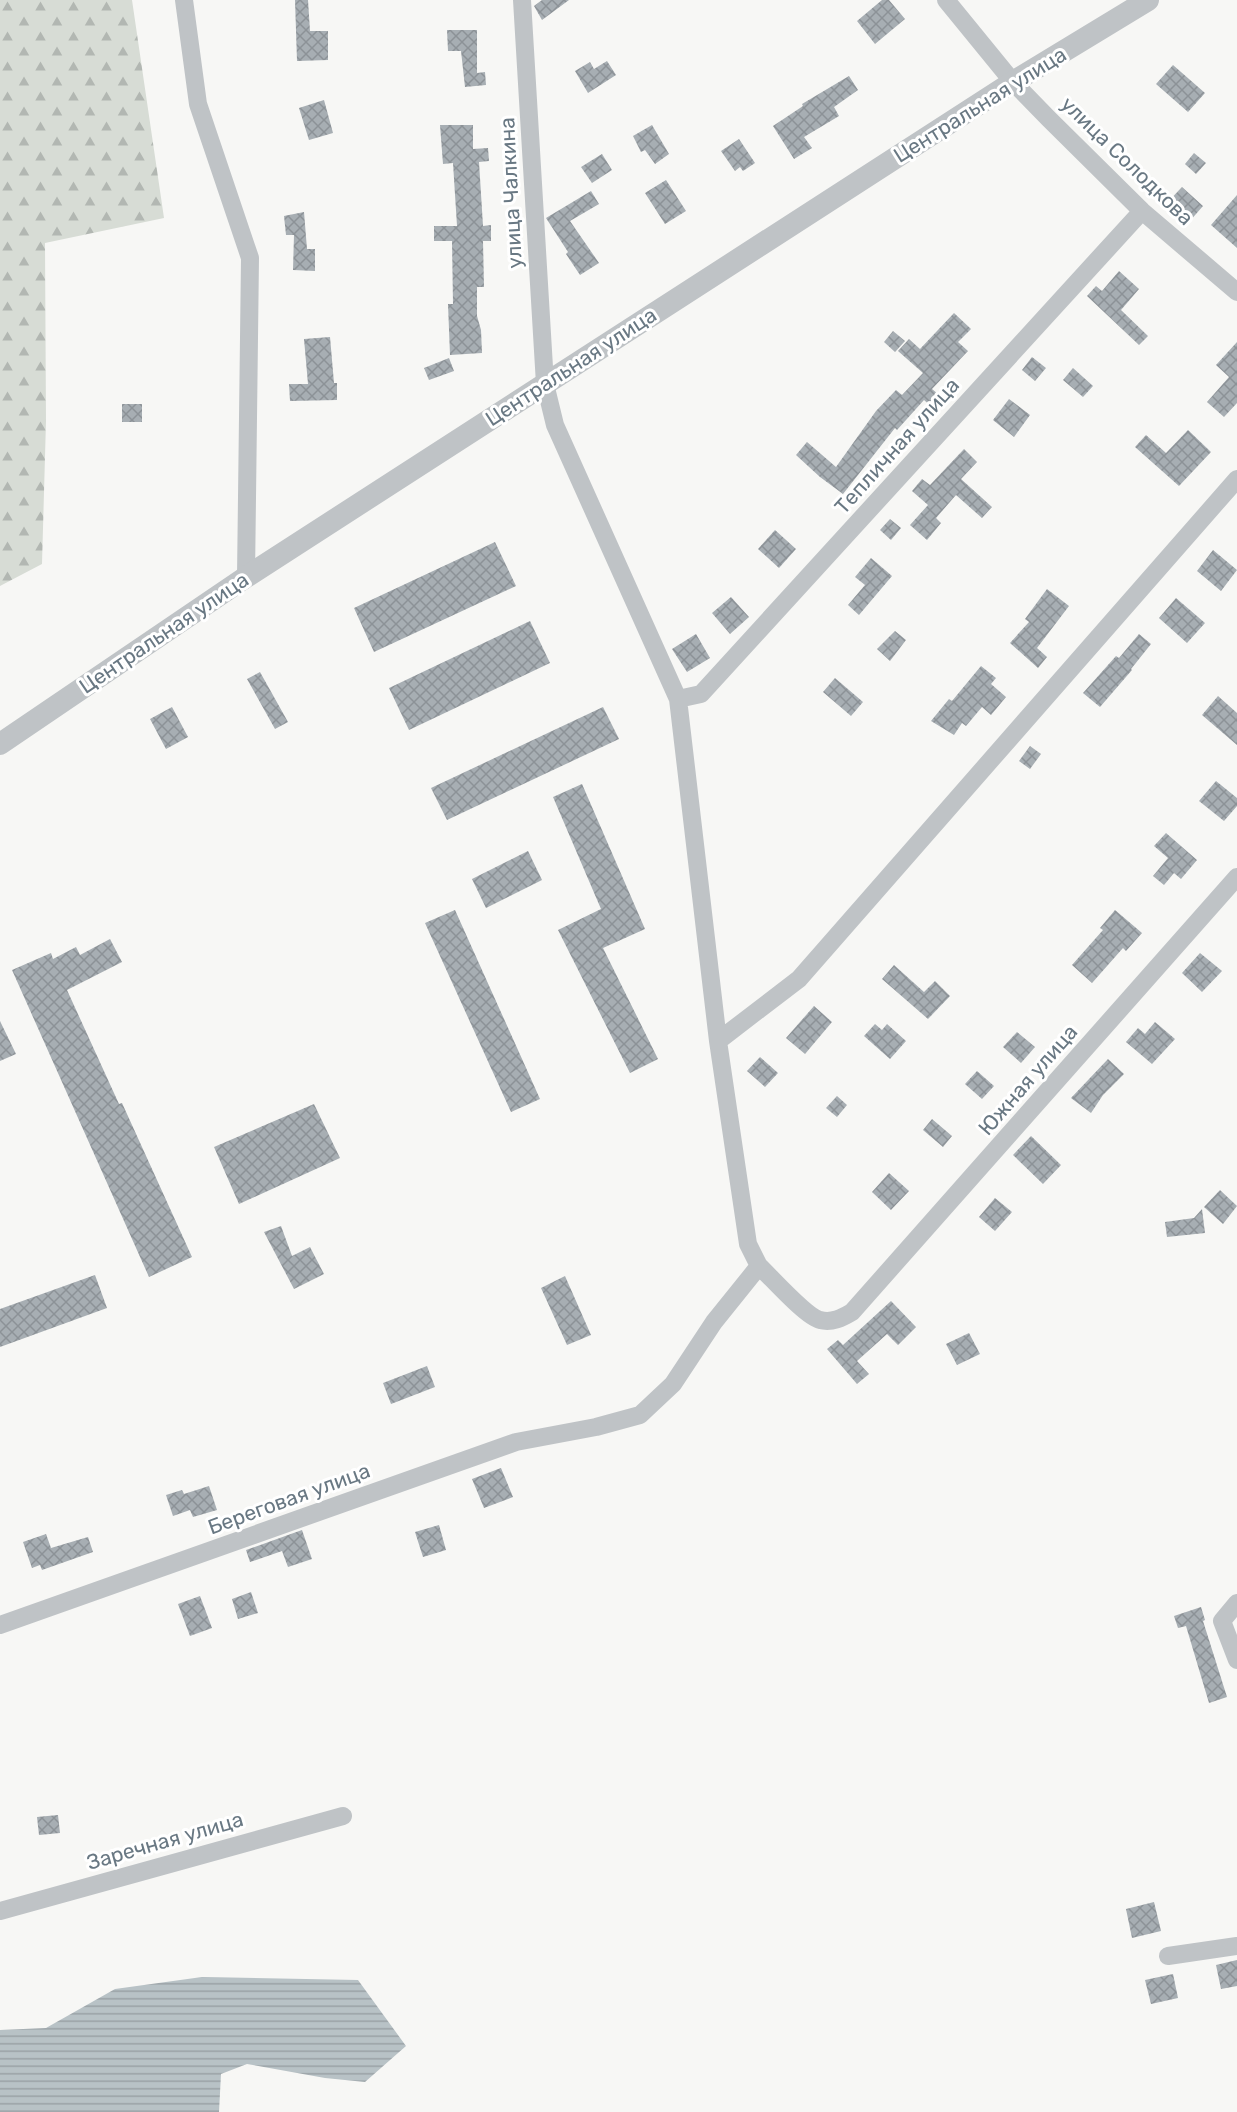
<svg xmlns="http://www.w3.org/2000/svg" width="1237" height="2112" font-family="Rubik,sans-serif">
<defs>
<pattern id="forest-firs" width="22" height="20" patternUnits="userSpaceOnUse" patternTransform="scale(1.5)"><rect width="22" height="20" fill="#d7dcd5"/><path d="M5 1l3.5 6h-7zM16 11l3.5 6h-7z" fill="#b2b7b2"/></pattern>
<pattern id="water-rules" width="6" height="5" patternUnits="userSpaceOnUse" patternTransform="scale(1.5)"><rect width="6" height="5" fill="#b8c2c6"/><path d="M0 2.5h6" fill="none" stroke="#9aa2a6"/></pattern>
<pattern id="building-cross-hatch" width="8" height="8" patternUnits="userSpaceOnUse" patternTransform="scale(1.5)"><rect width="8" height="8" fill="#a7aeb3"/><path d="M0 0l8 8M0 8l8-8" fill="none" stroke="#8c9297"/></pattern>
</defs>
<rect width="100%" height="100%" fill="#f7f7f5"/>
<path fill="url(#forest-firs)" d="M 0,0 L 132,0 L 164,218 L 45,243 L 46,421 L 42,564 L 0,586 Z"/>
<path fill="url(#water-rules)" d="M 202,1977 L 358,1980 L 406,2046 L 365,2082 L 325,2078 L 247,2064 L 221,2074 L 219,2112 L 0,2112 L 0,2030 L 46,2028 L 115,1989 Z"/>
<path fill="url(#building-cross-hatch)" d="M 295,0 L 308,0 L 310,31 L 328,31 L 328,60 L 297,61 Z
M 542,0 L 569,0 L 542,20 L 534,6 Z
M 882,0 L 889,0 L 905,19 L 875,44 L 857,21 Z
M 447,30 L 477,30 L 477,73 L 485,72 L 486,85 L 465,87 L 461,51 L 448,51 Z
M 607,61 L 616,75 L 588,93 L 575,71 L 590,62 L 594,69 Z
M 1173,65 L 1205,93 L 1188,112 L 1156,84 Z
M 849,76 L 858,90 L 834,107 L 839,116 L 804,137 L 812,148 L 794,159 L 773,126 L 803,106 L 802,104 Z
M 324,100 L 333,133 L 309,140 L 299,108 Z
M 440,125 L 473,125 L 473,149 L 488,148 L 489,161 L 479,162 L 483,226 L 491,225 L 491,241 L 483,241 L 484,287 L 477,287 L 477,316 L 481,330 L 482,353 L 450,355 L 448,304 L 453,304 L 452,241 L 434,241 L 434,226 L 457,226 L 453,163 L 443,164 Z
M 652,125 L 669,154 L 655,164 L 645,150 L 641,152 L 633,136 Z
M 739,139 L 755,163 L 743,171 L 740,167 L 735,171 L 721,151 Z
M 1194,153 L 1206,163 L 1196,174 L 1185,164 Z
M 602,154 L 612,170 L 592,183 L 581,167 Z
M 666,180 L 686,211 L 665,224 L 645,193 Z
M 1182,187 L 1203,206 L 1189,222 L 1167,203 Z
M 591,191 L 599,204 L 570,221 L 599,263 L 580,275 L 566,254 L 568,252 L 546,218 Z
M 1237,195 L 1237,248 L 1211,225 Z
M 304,212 L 307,249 L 315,249 L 315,271 L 293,270 L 294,235 L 286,235 L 284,216 Z
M 1119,271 L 1139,289 L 1121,310 L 1148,336 L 1139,345 L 1087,296 L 1096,286 L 1102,291 Z
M 954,313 L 971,329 L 958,342 L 968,351 L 932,389 L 944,399 L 935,410 L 924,400 L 897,430 L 895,428 L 843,494 L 820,477 L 796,455 L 807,442 L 836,467 L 876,411 L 896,390 L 902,395 L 923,373 L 898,351 L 909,339 L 920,349 Z
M 893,331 L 905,341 L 895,352 L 884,342 Z
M 330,337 L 334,383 L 337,383 L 337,400 L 290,401 L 289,384 L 308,384 L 304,339 Z
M 1237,342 L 1237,403 L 1224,417 L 1207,402 L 1229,377 L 1216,365 Z
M 1032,357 L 1046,368 L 1035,381 L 1022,370 Z
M 449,358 L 454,371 L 429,380 L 424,368 Z
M 1073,368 L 1093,386 L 1083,397 L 1063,380 Z
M 1009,399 L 1030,415 L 1014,437 L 993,420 Z
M 122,404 L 142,404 L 142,422 L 122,422 Z
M 1188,430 L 1211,452 L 1179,486 L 1135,447 L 1146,435 L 1166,453 Z
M 964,449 L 977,462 L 961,479 L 992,507 L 982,518 L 956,495 L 936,518 L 941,523 L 927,540 L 910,525 L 928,505 L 912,491 L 922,479 L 930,485 Z
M 890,519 L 901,528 L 891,540 L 880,530 Z
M 775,530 L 796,549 L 779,568 L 758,549 Z
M 495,542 L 516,586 L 374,652 L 354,608 Z
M 1213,550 L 1237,570 L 1221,591 L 1197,571 Z
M 871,558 L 892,576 L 859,615 L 848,605 L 865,585 L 855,577 Z
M 1047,589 L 1069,606 L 1037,648 L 1047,657 L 1038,668 L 1010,643 L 1029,622 L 1025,619 Z
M 731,597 L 749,617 L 730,634 L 712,613 Z
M 1176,598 L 1205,623 L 1187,643 L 1159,618 Z
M 530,621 L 550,663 L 409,730 L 389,688 Z
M 895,631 L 906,640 L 890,661 L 877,649 Z
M 696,634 L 710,658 L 687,672 L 672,649 Z
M 1139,634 L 1151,644 L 1131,669 L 1132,670 L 1100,707 L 1083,693 L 1116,656 L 1119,658 Z
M 981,666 L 996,678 L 991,684 L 1006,697 L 991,715 L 982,707 L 966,726 L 962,723 L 954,735 L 931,721 L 949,699 L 952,701 Z
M 260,672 L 288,722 L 275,729 L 247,679 Z
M 835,678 L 863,702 L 851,716 L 823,692 Z
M 1218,696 L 1237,713 L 1237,745 L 1202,715 Z
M 172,707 L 188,737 L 166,749 L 150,719 Z
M 603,707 L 619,739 L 447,820 L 431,788 Z
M 1030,746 L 1041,754 L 1030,769 L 1019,761 Z
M 1216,781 L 1237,798 L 1237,806 L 1224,821 L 1199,801 Z
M 582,784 L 645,929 L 603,948 L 658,1059 L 630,1073 L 558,930 L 601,909 L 553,797 Z
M 1166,833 L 1197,860 L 1181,879 L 1174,873 L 1164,885 L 1153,876 L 1168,858 L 1154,846 Z
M 528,851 L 542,880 L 486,908 L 472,879 Z
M 455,910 L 540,1099 L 511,1112 L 425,923 Z
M 1115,910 L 1142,933 L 1126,951 L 1123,948 L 1092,983 L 1072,965 L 1103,930 L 1100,928 Z
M 110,939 L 122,962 L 67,990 L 119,1104 L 122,1103 L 192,1257 L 149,1277 L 12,970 L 51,953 L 53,959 L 76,947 L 80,955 Z
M 1200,953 L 1222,971 L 1202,992 L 1182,973 Z
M 894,965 L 924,992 L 935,981 L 950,996 L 928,1019 L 882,979 Z
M 814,1006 L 832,1022 L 805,1054 L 786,1038 Z
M 0,1021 L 16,1054 L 0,1061 Z
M 1155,1022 L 1175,1039 L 1152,1064 L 1126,1042 L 1138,1028 L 1145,1034 Z
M 875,1024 L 882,1030 L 887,1024 L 906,1041 L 890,1059 L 864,1036 Z
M 1017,1032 L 1035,1047 L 1021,1063 L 1003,1047 Z
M 760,1057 L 778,1073 L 765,1087 L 747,1071 Z
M 1108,1059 L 1124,1074 L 1103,1095 L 1091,1113 L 1071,1098 Z
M 977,1071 L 994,1086 L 982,1099 L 965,1084 Z
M 837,1096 L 847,1105 L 837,1117 L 826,1108 Z
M 314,1104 L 340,1158 L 239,1204 L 214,1147 Z
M 932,1119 L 952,1136 L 943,1147 L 923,1130 Z
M 1031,1136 L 1061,1165 L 1043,1184 L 1013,1155 Z
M 889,1173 L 909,1191 L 891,1210 L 872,1192 Z
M 1220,1190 L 1237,1206 L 1223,1224 L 1204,1207 Z
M 995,1198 L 1012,1212 L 995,1231 L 979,1217 Z
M 1202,1209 L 1205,1233 L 1167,1237 L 1165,1222 L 1194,1218 Z
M 281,1226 L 292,1256 L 310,1247 L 324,1274 L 294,1289 L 264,1232 Z
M 95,1275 L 107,1308 L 0,1347 L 0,1309 Z
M 565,1276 L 591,1335 L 567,1345 L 541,1288 Z
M 891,1301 L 916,1327 L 898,1345 L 887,1334 L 857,1361 L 869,1374 L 857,1384 L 827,1349 L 838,1340 L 843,1345 Z
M 969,1333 L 980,1354 L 957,1365 L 946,1344 Z
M 427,1366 L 435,1387 L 391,1404 L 383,1383 Z
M 501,1468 L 513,1497 L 484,1508 L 472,1479 Z
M 209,1486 L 217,1510 L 193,1517 L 190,1510 L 173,1516 L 166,1495 L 182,1490 L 184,1494 Z
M 439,1525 L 446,1550 L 423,1557 L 415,1532 Z
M 302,1530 L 312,1559 L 288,1567 L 282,1551 L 250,1562 L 246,1550 Z
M 46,1534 L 51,1548 L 88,1537 L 93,1552 L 42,1570 L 40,1565 L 32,1568 L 23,1542 Z
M 251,1592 L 258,1613 L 238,1619 L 232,1599 Z
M 200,1596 L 212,1628 L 190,1636 L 178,1604 Z
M 1201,1607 L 1205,1620 L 1203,1621 L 1227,1697 L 1209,1703 L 1186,1626 L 1178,1628 L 1174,1616 Z
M 58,1815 L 60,1833 L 39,1835 L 37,1817 Z
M 1154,1902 L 1161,1931 L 1132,1938 L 1126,1909 Z
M 1237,1960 L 1237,1986 L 1221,1989 L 1216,1965 Z
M 1173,1974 L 1178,1998 L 1151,2004 L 1145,1980 Z"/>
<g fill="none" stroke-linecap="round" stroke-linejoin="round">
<path stroke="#bfc3c6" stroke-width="18" d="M 184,0 L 198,104 L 250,258 L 246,577
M 522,0 L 545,384 L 555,425 L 678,699 L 718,1041 L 748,1244 L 759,1266
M 946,0 L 1013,82 L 1049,119 L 1142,211 L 1237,292
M 678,699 L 701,694 L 1142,211
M 718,1041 L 799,979 L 1237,479
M 1237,1603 L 1222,1621 L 1237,1660
M 0,1625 L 516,1442 L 596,1427 L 640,1415 L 673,1384 L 714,1322 L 759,1266 C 771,1277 806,1317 820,1320 C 832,1323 842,1318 852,1312 L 1237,877
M 0,1911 L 343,1816
M 1168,1956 L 1237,1946"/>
<path stroke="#bfc3c6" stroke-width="22" d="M 0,744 L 246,577 L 1013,82 L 1148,0"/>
</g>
<g text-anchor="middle" stroke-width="6" stroke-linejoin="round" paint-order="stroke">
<g font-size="21" fill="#697883" stroke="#fff">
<text transform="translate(980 105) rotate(-32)" y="7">Центральная улица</text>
<text transform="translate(1127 161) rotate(44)" y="7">улица Солодкова</text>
<text transform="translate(511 193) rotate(-93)" y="7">улица Чалкина</text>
<text transform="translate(571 367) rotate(-33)" y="7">Центральная улица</text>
<text transform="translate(897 446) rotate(-48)" y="7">Тепличная улица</text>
<text transform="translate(164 633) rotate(-34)" y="7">Центральная улица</text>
<text transform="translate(1028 1080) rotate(-49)" y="7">Южная улица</text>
<text transform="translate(289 1499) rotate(-20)" y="7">Береговая улица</text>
<text transform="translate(165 1841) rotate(-16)" y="7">Заречная улица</text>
</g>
</g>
</svg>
